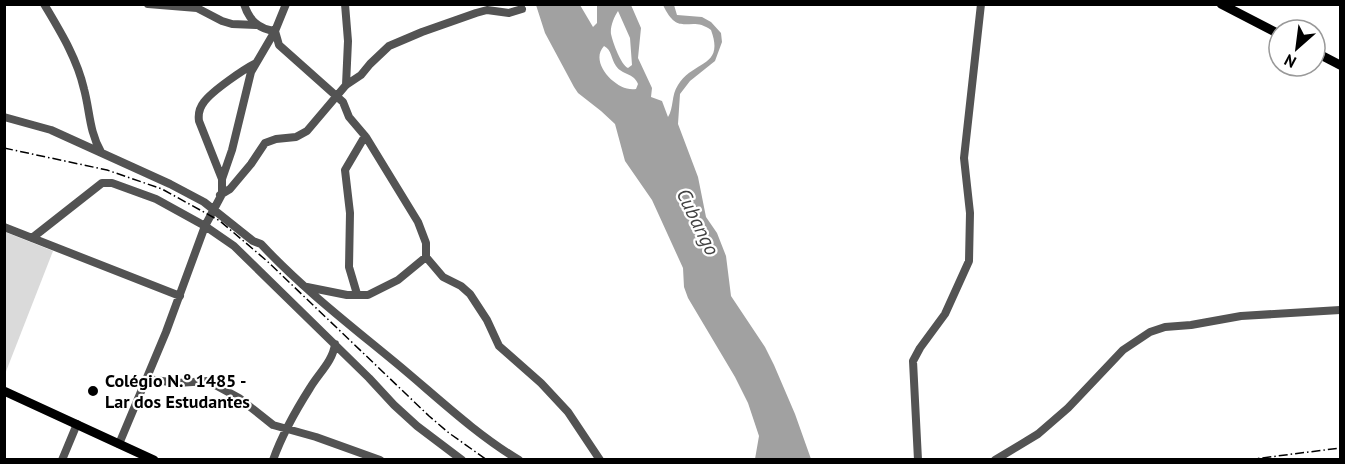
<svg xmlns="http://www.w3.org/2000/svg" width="1345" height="464" font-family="'PT Sans',sans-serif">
<rect width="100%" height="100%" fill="#fff"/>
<path fill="#dadada" d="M 5,232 L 53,251 L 5,374 Z"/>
<path fill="#a1a1a1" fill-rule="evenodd" d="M 536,5 L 580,5 L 593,27 L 597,23 L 597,5 L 631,5 L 641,28 L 638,58 L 652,88 L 651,97 L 662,101 L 668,117 C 674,108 671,95 678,85 C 693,60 725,68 711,30 C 690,14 679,39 663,5 L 674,5 L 677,15 L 702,17 L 711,22 L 721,33 L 722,42 L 715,61 L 690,81 L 680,94 L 678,124 L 698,177 L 706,217 L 717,233 L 726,256 L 731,296 L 765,347 L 774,365 L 795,414 L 811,459 L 755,459 L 759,436 L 748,403 L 735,377 L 688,298 L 684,287 L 683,268 L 652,200 L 625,161 L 615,124 L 601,111 L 578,93 L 574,87 L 545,33 ZM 618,11 L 630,38 L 632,65 L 628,68 C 621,65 613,43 611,34 C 610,27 614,17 618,11 ZM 604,46 C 612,50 611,59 616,66 C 622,75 634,73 638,84 L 636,89 C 618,93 588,63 604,46 Z"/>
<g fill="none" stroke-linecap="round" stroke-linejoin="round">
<path stroke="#535353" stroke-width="8" d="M 44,4 C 60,31 77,58 84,89 C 90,111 89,131 101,152
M 148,4 L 197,8 L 222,21 L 232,24 L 257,25
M 244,4 C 249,20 258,29 275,31
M 345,4 L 348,41 L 346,85
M 275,31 L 279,45 L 343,102 L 349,117 L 366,137 L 418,222 L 426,243 L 426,257
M 4,117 L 51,130 L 170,184 L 204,202 L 253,241 L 261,244 C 302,288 350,325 396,363 C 436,396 474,433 519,460
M 222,179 L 199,121 C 198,114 200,107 204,102 C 212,91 244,69 256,63
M 220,195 L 230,189 L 251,164 L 265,143 L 276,139 L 296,137 L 307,131 L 346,85 L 361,75 L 370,64 L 389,46 L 422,32 L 476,13 L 487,10 L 509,13 L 522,9
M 4,227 L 180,296
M 32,238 L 102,183 L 112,183 L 156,199 L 205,226 L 234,246 L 369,378 L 394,405 L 417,426 L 462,460
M 307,287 L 347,295 L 368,295 L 398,280 L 426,257 L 443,277 L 461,286 L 470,294 L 487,320 L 499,346 L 541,383 L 568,412 L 600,460
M 357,294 L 349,267 L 350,213 L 345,170 L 365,136
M 147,379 L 177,383 L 208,381 L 239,398 L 273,425 L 316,437 L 380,460
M 119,444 L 166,332 L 205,226 L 222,194 L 222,179 L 232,150 L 251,72 L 275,31 L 286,4
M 62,460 L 77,424
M 273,460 C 282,435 296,410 310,388 C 319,373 333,361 335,344
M 918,460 L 913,361 L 920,348 L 945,314 L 969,261 L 970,213 L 964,158 L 981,4
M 995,460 L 1038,434 L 1068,408 L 1123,350 L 1150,332 L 1165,327 L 1191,325 L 1241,316 L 1340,310"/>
<path stroke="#000" stroke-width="9" d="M 1221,4 L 1279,34
M 1315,52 L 1340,65
M 4,391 L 154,460"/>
<path stroke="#000" stroke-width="1.5" stroke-dasharray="9 3 1.5 3" stroke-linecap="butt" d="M 4,148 L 107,170 L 162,189 L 220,221 L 267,261 L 429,416 L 449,433 L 487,460
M 1246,460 L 1340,448"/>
</g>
<circle fill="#000" stroke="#fff" stroke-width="2" cx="93" cy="391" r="6"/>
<g text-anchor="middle" stroke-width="4.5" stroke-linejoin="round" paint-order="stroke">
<g font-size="18" font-weight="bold" fill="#000" stroke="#fff" text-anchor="start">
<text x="105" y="387">Colégio N.º 1485 -<tspan x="105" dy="21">Lar dos Estudantes</tspan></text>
</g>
<g font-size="20" font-style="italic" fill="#424242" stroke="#fff">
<text transform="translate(698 222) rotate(64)" y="7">Cubango</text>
</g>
</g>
<rect width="1345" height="464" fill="none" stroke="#000000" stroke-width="12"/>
<g transform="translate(1297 48) rotate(208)"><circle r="28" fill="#ffffff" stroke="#999999" stroke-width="1.5"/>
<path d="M0-4.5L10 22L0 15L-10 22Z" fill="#000000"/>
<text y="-9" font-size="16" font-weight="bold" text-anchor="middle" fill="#000000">N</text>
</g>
</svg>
